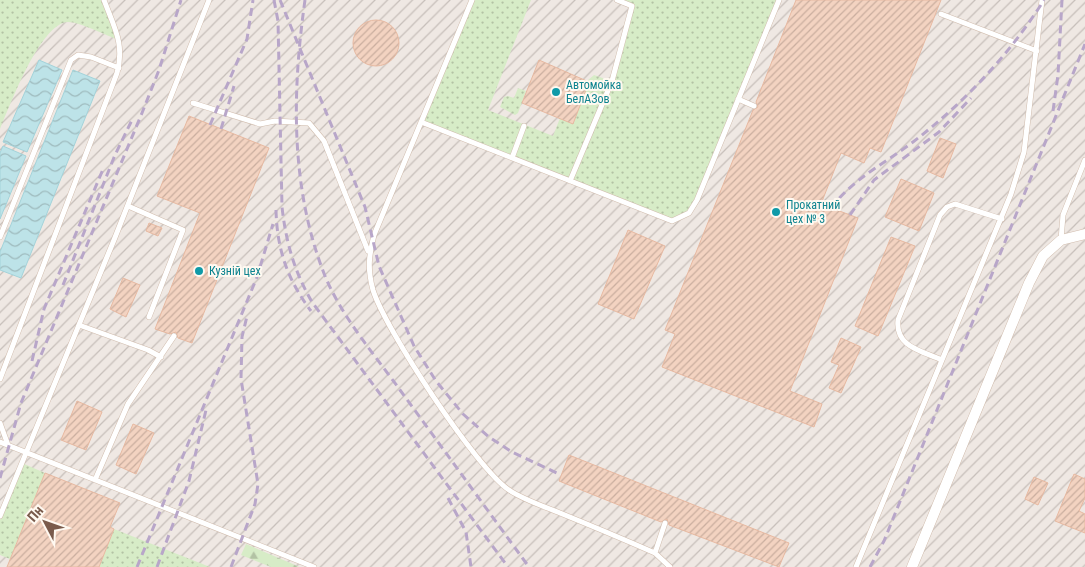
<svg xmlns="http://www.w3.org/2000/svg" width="1085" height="567" font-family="'Roboto Condensed',sans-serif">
<defs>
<pattern id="industrial-furrows" width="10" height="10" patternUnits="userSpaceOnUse" patternTransform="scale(1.25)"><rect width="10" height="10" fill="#efe8e3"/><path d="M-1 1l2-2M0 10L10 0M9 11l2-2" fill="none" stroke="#c7bfba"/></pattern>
<pattern id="grass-dots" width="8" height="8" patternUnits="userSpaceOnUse" patternTransform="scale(1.25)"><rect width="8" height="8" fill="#d7ecc7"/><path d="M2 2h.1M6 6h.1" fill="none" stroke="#b3c2a4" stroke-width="1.8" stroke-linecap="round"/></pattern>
<pattern id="forest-firs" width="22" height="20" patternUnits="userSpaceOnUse" patternTransform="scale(1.25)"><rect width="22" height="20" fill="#d7ecc7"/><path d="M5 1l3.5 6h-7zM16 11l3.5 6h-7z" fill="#b3c2a4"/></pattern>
<pattern id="water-waves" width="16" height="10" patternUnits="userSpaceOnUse" patternTransform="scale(1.25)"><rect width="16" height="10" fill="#bde3e8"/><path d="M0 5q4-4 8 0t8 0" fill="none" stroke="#9fbbbe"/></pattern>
<pattern id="building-hatch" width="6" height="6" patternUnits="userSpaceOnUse" patternTransform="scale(1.25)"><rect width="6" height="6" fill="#f3d3c1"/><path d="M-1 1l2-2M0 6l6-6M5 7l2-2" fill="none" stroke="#caae9f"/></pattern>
</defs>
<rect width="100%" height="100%" fill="#fdf5ea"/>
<path fill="url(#industrial-furrows)" d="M 0,0 L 1085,0 L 1085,567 L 0,567 Z"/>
<path fill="url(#grass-dots)" d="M 0,0 L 104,0 L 119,40 C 107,36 80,22 68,22 C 40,23 10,106 0,129 Z
M 472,0 L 531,0 L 488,110 L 553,136 L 560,118 L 573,123 L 589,82 L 587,81 L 594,75 L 611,81 L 632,6 L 617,0 L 778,0 L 697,200 L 689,213 L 672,221 L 421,122 Z
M 518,88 L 526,91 L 518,113 L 515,115 L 500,107 L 504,97 L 508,96 L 514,98 Z
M 22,463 L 45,473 L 10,559 L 0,555 L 0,516 Z
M 114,529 L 210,567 L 99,567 Z"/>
<path fill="url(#forest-firs)" d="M 246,544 L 295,565 L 299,567 L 271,567 L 241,555 Z"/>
<path fill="url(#water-waves)" stroke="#a3d3da" d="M 39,60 L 62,70 L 27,152 L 3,142 Z
M 73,70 L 100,81 L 21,278 L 0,270 L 0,252 Z
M 3,146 L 26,156 L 0,219 L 0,153 Z"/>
<path fill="url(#building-hatch)" stroke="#e7b9a1" d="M 796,0 L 941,0 L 881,152 L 870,148 L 864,163 L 841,153 L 821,204 L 858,218 L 790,391 L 822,404 L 814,427 L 662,367 L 675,334 L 665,330 L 753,110 L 758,107 L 756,102 Z
M353 43a23 23 0 1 1 46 0a23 23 0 1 1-46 0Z
M 539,60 L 589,82 L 573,124 L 522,103 Z
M 189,116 L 269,148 L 192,343 L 178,338 L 176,332 L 170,334 L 155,329 L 200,213 L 157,196 Z
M 940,138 L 956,144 L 943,178 L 927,171 Z
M 901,179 L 934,193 L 919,231 L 885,217 Z
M 149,223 L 162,228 L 158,236 L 146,231 Z
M 628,230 L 665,246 L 634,319 L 598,304 Z
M 891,237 L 915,246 L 878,336 L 855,326 Z
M 123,278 L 140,285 L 126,317 L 110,309 Z
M 841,338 L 861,347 L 841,393 L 829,388 L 839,365 L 831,362 Z
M 77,401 L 102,412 L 86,450 L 61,440 Z
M 133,424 L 154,433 L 136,474 L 116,465 Z
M 569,455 L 789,543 L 779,567 L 669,525 L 667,519 L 661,522 L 559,481 Z
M 45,473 L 120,503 L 110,527 L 114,529 L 99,567 L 7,567 Z
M 1074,474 L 1085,479 L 1085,498 L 1079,511 L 1085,514 L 1085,533 L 1055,521 Z
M 1034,477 L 1048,483 L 1038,505 L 1025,499 Z"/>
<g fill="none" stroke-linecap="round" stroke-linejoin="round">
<defs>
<path id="lane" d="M 472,0 L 374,235 C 369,256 367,268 373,290 C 385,329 476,468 509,490 C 524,500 543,506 560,513 C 592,526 623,539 655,553 L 670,567
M 941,14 L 1037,51
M 738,99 L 754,106
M 193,103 L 260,124 L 275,121 L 309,123 L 324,141 L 368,251
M 421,122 L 672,221 L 689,213 L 697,200 L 779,0
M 512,158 L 524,126
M 570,181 L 612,81 L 632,6 L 617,0
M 128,206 L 183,230 L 149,317
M 0,237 L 71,60 L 78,55 L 91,57 L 119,68
M 1061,240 L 1063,215 L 1085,160
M 79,325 L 148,350 L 161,357
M 942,360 C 922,351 895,347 898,320 L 940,215 L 947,207 L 955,204 L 1002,219
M 0,379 L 117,73 C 125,44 114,27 104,0
M 0,423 L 8,445
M 0,442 L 314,567
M 95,480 L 128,404 L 174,336
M 0,516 L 114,240 L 209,0
M 655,553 L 665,523
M 856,567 L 1011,194 L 1024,152 L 1042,0"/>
<path id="street" d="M 912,567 L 1029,283 L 1043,256 L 1061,240 L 1085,234"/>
</defs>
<use href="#lane" stroke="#d1bdae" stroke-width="6"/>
<use href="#street" stroke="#d1bdae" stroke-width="11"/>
<use href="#lane" stroke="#fff" stroke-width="5"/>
<use href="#street" stroke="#fff" stroke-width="10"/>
<path stroke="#b8a6c9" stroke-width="3" stroke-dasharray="8 5" stroke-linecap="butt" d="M 274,0 L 278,21 L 282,207 C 286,242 294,271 312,302 L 508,567
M 280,0 L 365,207 L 379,266 L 414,346 L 436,381 L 463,414 L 489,437 L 512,452 L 561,475
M 305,0 C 292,92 290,188 325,276 C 342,317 374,354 400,390 C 443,449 486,508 529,567
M 1053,111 L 1058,75 L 1062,0
M 210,125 L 247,39 L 253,0
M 221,129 L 234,86
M 831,208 C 854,178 884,164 913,142 C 964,103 1010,54 1044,0
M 276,210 C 277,249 287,279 311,311
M 850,215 L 874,180 L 939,132 L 971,98
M 63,285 L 115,155 L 132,120
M 32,361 L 44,309 L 104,167
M 0,478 L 21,403 L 142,113 L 159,70 L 181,0
M 448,498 L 466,532 L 471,567
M 137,567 L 257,277 L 273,224
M 157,567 L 189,481 L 206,410
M 231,567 L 255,504 L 258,484 L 241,379 L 242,337 L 247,316
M 870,567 L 884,541 L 1085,44"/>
</g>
<g fill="#0f9aa8" stroke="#fff9f1" stroke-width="2">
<circle cx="556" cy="92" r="5"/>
<circle cx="776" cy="212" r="5"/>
<circle cx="199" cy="271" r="5"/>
</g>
<g text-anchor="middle" stroke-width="4" stroke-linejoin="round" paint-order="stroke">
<g font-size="12" fill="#0d838f" stroke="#fff9f1" text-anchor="start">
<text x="566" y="89">Автомойка<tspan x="566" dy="14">БелАЗов</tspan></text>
<text x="786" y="209">Прокатний<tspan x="786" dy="14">цех № 3</tspan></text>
<text x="209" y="275">Кузній цех</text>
</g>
</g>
<g transform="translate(45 522) rotate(311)" stroke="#fff9f1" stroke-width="4" paint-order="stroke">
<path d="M0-4L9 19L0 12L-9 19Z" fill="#7a5b4c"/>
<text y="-8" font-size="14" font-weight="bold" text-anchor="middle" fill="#7a5b4c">Пн</text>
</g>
</svg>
